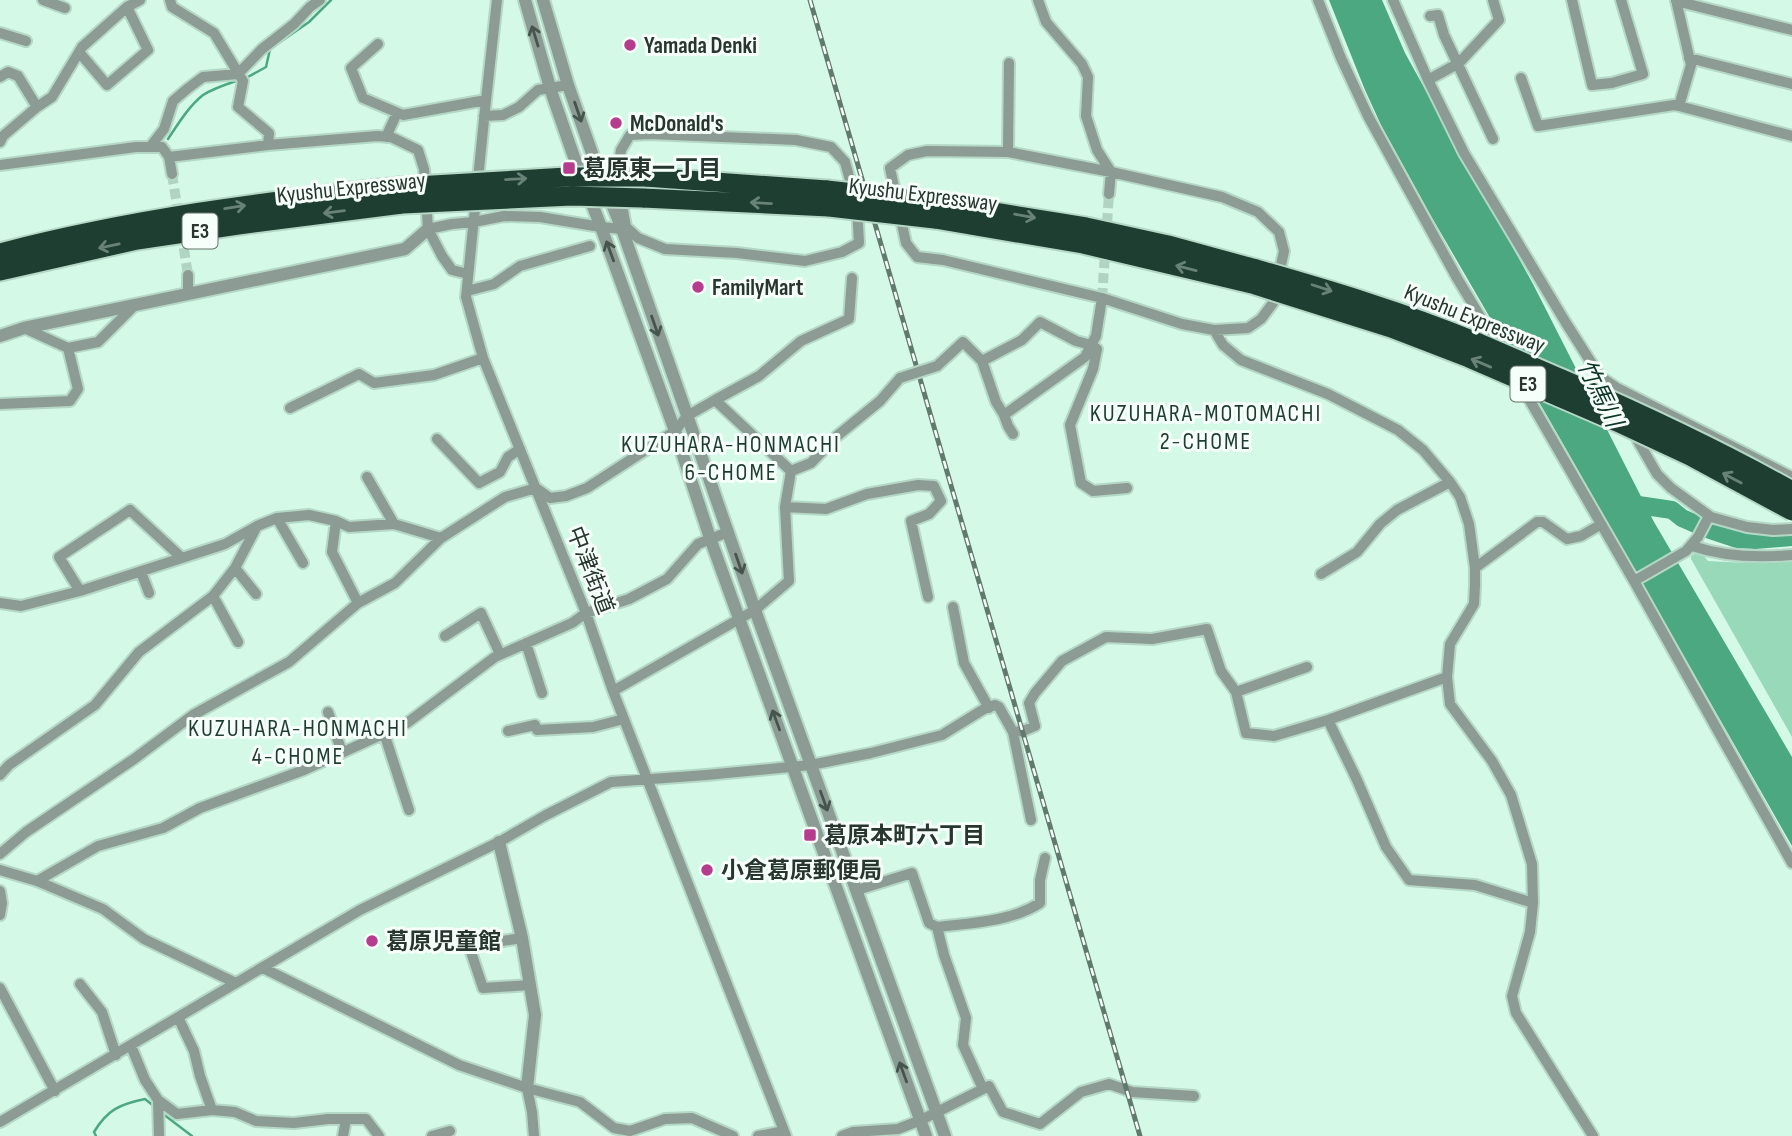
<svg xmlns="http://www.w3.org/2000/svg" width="1792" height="1136" font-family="'Sofia Sans Condensed','Noto Sans JP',sans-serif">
<rect width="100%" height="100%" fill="#d4fae7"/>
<path fill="#97d9b9" d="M 1696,553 L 1703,555 L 1708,561 L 1747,563 L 1792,558 L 1792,737 L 1691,559 L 1691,556 Z"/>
<path fill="#4ba880" d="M 1329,0 L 1382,0 L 1405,53 L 1533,284 L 1654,522 L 1792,757 L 1792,846 L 1550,421 L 1431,216 L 1381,125 L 1365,90 Z"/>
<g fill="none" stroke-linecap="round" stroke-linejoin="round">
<path stroke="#4ba880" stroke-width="2.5" d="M 246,78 L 266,67 L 270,49 L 309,22 L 331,0
M 168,139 C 178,124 189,106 203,95 C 214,88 227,84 239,80
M 163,1114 L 192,1136
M 96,1136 L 94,1132 C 107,1110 120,1104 145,1099 L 155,1107"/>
<path stroke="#4ba880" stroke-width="18" d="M 1625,503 L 1672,510 L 1682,518 L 1707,529 L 1737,539 L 1755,540 L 1792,537"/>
<path stroke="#b1d3c2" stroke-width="10" stroke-dasharray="10 5" stroke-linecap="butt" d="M 172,174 L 188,275
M 1102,298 L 1109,194"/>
<defs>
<path id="minor" d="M 43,0 L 65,8
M 170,0 L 172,7 L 214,33 L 243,81 L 238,107 L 269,133 L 268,145
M 497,0 L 486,100 L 466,297 L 483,358 L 586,613 L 613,691 L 786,1136
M 1038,0 L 1046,22 L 1082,64 L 1088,77 L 1086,116 L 1097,150 L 1111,172 L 1109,194
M 1318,0 L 1341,58 L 1368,116 L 1457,278 L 1499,348
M 1393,0 L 1428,80 L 1464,153 L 1566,323 L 1608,389
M 1572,0 L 1592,85 L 1612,83 L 1643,74 L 1621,0
M 1676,0 L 1691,65 L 1679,106 L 1792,136
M 1676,1 L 1792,30
M 1430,16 L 1438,15 L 1444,35 L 1493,139
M 0,33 L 26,41
M 378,44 L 351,68 L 363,98 L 403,115 L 486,100
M 79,52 L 107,85 L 148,50 L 127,7
M 1689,58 L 1792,84
M 0,77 L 8,72 L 18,76 L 37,107
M 1521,78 L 1538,126 L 1674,105 L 1679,106
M 1428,80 L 1459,63 L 1499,20 L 1493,0
M 484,116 L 503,115 L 519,107 L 538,90 L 568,85
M 649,134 L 796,140 L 831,147 L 845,162 L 857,206 L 859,243 L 842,252 L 805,261 L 737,253 L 665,249 L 638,238 L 626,227 L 617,177 L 621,150 L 630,135 Z
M 386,137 L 397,113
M 0,142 L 3,136 L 37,107 L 52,97 L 82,47 L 127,7 L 140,0
M 150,147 L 164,129 L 173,101 L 187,89 L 203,77 L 238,74 L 262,49 L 294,24 L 310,7 L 320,0
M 927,151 L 1008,152 L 1111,172 L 1222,197 L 1258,212 L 1279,232 L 1284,251 L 1273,303 L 1261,319 L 1248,328 L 1214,330 L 1182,324 L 1102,298 L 943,260 L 917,257 L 906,243 L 890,168 L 908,155 Z
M 1008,152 L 1009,63
M 169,157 L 268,145 L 377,136 L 391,137 L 418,150 L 424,169 L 428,229 L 442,256 L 452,270 L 468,274
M 0,165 L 136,147 L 162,147 L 169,157 L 172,174
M 428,229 L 452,224 L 474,222 L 504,216 L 540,217 L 601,227 L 622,229 L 626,227
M 188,275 L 188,294
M 467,291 L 494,284 L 520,266 L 590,246
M 24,328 L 68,348
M 1214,330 L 1223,345 L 1241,360 L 1328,394 L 1398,430 L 1423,450 L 1450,482 L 1460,497 L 1469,524 L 1475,568 L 1475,585 L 1474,604 L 1450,644 L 1447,677 L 1450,704 L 1492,761 L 1511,795 L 1532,864 L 1533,903 L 1530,932 L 1512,996 L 1516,1013 L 1593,1136
M 982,361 L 996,402 L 1004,415 L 1085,357 L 1091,345 L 1097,349 L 1093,369 L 1070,425 L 1081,483 L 1093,491 L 1127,488
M 937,366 L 963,342 L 982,361 L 1022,340 L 1040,322 L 1076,341 L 1091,345 L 1096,336 L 1102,298
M 1518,380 L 1634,581 L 1792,863
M 1605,380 L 1617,388 L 1792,477
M 715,400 L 759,376 L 801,341 L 849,319 L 852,278
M 0,404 L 70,401 L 78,389 L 68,348 L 98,342 L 134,306
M 290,408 L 359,374 L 374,383 L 434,375 L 483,358
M 1004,415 L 1008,426 L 1013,434
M 437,439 L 479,483 L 500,472 L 508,457 L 520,449
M 1638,441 L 1657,474 L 1671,488 L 1711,517 L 1747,527 L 1773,530 L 1792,529
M 367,477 L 394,524
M 785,507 L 826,509 L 867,494 L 918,485 L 934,486 L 941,501 L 929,514 L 911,521 L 928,597
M 277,518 L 303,563
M 336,521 L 332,552 L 358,603
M 1692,546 C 1725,557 1758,558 1792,555
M 235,568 L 256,594
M 1475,568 L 1537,522 L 1543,522 L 1567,539 L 1581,536 L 1600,525
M 141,572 L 149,593
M 1321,574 L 1357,552 L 1380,524 L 1397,510 L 1450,482
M 1634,581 L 1686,551 L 1698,537 L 1709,516
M 80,591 L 59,557 L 130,510 L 182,558
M 213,596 L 238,642
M 0,603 L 21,606 L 80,591 L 225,544 L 257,526 L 277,518 L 309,515 L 336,521 L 349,527 L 394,524 L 441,538
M 953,607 L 964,663 L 989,708
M 445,636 L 481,613 L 500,654
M 526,643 L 542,693
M 613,691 L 755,610 L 789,581 L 785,507 L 791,471 L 811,463 L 837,436 L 880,401 L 900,378
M 1236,692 L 1307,667
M 328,712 L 342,752
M 1328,720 L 1357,780 L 1386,847 L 1409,880 L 1475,885 L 1533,903
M 508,731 L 535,725 L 537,730 L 593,727 L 624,719
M 1013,732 L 1031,820
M 384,733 L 409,810
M 0,775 L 9,765 L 95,705 L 139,652 L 213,596 L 235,568 L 257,526
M 0,854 L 26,832 L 134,759 L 193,715 L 289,662 L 358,603 L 395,583 L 441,538 L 505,497 L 536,488 L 550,498 L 566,496 L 587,488 L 675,431 L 687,416 L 715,400 L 791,471
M 0,870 L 37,881 L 103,909 L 144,939 L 236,983
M 37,881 L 98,846 L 163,828 L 200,808 L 304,770 L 407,723 L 495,657 L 572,623 L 586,613 L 629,599 L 667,579 L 698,544 L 728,532
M 857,890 L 912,873 L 929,923 L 937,927 L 944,955 L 966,1018 L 963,1045 L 983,1089
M 0,891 L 2,903 L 0,915
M 937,927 C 971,923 1010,922 1040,903 L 1040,880 L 1045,858
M 522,938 L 469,946 L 483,988 L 530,985
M 263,968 L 459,1065 L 527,1088 L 580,1102 L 614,1128 L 630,1131 L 665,1119 L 692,1118 L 733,1136
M 80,984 L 102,1012 L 116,1055
M 0,988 L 55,1091
M 131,1046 L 145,1080 L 158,1100 L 159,1136
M 527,1088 L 532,1112 L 534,1136
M 158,1100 L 177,1114 L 212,1110 L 200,1076 L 194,1051 L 178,1017
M 212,1110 L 235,1112 L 256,1121 L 294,1123 L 328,1119 L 366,1119 L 379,1136
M 0,1122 L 360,910 L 499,842 L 546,815 L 611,782 L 706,775 L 811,765 L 871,753 L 942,735 L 984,709 L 995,705 L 999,707 L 1013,732 L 1023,731 L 1035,726 L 1029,703 L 1035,693 L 1062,661 L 1106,637 L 1152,639 L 1207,629 L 1221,671 L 1236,692 L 1246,733 L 1274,736 L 1328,720 L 1447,677
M 343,1136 L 346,1119
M 432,1136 L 450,1131
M 758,1136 L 784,1131
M 842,1136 L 853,1132 L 898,1129 L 921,1120 L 989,1086 L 1003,1112 L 1040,1124 L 1081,1092 L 1109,1084 L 1132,1092 L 1194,1096"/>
<path id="tertiary" d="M 525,0 L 551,91 L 575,160 L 601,227 L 675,431 L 710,538 L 926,1136
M 543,0 L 568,85 L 594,159 L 622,229 L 755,610 L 945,1136
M 0,336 L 24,328 L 405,249 L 428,229
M 499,842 L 522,938 L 535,1015 L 527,1088"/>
<path id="motorway" d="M 645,177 L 827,190
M 643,198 L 829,207
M 933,202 L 1086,227 L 1168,245 L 1256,269
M 935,219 L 1083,244 L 1252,284
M 0,253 C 130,219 265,201 399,187
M 0,271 L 137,240 L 238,225 L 402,204"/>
</defs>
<use href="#minor" stroke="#b5d7c6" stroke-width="14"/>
<use href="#tertiary" stroke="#b5d7c6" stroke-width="16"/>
<use href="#motorway" stroke="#b5d7c6" stroke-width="23"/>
<use href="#minor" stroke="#8c9b93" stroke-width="10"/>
<use href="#tertiary" stroke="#8c9b93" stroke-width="12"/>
<use href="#motorway" stroke="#1d3e30" stroke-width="19"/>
<defs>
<path id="rail" d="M 810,0 L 1140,1136"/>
</defs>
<use href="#rail" stroke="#62796d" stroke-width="5"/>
<use href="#rail" stroke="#f7fffb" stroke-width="2.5" stroke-dasharray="8" stroke-linecap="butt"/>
<defs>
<path id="minor-bridge" d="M 900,378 L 937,366"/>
<path id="motorway-bridge" d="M 399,187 L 567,177 L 645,177
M 827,190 L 933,202
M 402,204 L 572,196 L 643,198
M 829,207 L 935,219
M 1256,269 C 1330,290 1403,312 1474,341 C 1503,353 1533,367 1562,379 C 1640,413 1718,449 1792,491
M 1252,284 L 1391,328 L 1469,358 L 1617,422 L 1690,456 L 1792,511"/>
</defs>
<use href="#minor-bridge" stroke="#b5d7c6" stroke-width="14" stroke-linecap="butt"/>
<use href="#motorway-bridge" stroke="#b5d7c6" stroke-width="23" stroke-linecap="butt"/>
<use href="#minor-bridge" stroke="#8c9b93" stroke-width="10"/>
<use href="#motorway-bridge" stroke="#1d3e30" stroke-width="19"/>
</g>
<defs><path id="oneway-shaft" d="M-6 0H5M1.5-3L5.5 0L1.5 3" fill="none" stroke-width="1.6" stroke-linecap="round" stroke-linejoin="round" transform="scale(1.75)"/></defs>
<g stroke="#45544c">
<use href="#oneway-shaft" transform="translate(535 36) rotate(-107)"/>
<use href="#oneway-shaft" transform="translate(578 112) rotate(71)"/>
<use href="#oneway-shaft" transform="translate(610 251) rotate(-110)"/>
<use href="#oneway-shaft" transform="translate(655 326) rotate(71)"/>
<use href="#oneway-shaft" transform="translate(739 564) rotate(71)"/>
<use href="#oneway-shaft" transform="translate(776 720) rotate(-110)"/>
<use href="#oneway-shaft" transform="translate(824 801) rotate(70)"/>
<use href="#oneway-shaft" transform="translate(903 1072) rotate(-110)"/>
</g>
<g stroke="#698277">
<use href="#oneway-shaft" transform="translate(516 179) rotate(-3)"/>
<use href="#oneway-shaft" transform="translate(761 203) rotate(-177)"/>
<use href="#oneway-shaft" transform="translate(235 207) rotate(-9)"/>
<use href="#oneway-shaft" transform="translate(334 212) rotate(173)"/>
<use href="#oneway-shaft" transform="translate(1025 216) rotate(10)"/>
<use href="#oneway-shaft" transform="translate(109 246) rotate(168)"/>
<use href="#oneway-shaft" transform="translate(1186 268) rotate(-166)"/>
<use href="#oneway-shaft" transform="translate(1322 288) rotate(18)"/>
<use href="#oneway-shaft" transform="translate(1481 363) rotate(-157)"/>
<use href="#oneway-shaft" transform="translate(1732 478) rotate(-152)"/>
</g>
<g fill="#b63c8e" stroke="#f7fffb" stroke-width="2.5">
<circle cx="630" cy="45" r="7"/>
<circle cx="616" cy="123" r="7"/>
<rect x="562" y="161" width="14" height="14" rx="3.5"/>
<circle cx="698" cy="287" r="7"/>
<rect x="803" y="828" width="14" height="14" rx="3.5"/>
<circle cx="707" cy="870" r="7"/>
<circle cx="372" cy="941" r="7"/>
</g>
<g text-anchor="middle" stroke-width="6" stroke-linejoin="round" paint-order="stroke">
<g fill="#f7fffb" stroke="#65726c" stroke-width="2">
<rect x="182.5" y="213.5" width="35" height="35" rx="5"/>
<rect x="1510.5" y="366.5" width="35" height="35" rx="5"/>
</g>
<g font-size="21" font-weight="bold" fill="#27362e">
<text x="200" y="238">E3</text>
<text x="1528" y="391">E3</text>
</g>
<g font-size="23" font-weight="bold" fill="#27362e" stroke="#f7fffb" text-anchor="start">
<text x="644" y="53">Yamada Denki</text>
<text x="630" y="131">McDonald's</text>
<text x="583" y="176">葛原東一丁目</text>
<text x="712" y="295">FamilyMart</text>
<text x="824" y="843">葛原本町六丁目</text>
<text x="721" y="878">小倉葛原郵便局</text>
<text x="386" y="949">葛原児童館</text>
</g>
<g font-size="23" fill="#27362e" stroke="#f7fffb">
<text transform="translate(351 187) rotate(-6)" y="8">Kyushu Expressway</text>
<text transform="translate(923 194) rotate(7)" y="8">Kyushu Expressway</text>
<text transform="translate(1475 318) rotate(22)" y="8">Kyushu Expressway</text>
<text transform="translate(591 570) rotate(69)" y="8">中津街道</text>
</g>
<g font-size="24" font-style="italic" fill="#0d3626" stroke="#f7fffb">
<text transform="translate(1600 393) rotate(64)" y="8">竹馬川</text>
</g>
<g font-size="24" letter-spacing="2" fill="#1d3e2f" stroke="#f7fffb">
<text x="1206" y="421">KUZUHARA-MOTOMACHI<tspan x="1206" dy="28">2-CHOME</tspan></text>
<text x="731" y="452">KUZUHARA-HONMACHI<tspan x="731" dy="28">6-CHOME</tspan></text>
<text x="298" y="736">KUZUHARA-HONMACHI<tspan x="298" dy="28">4-CHOME</tspan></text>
</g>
</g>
</svg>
